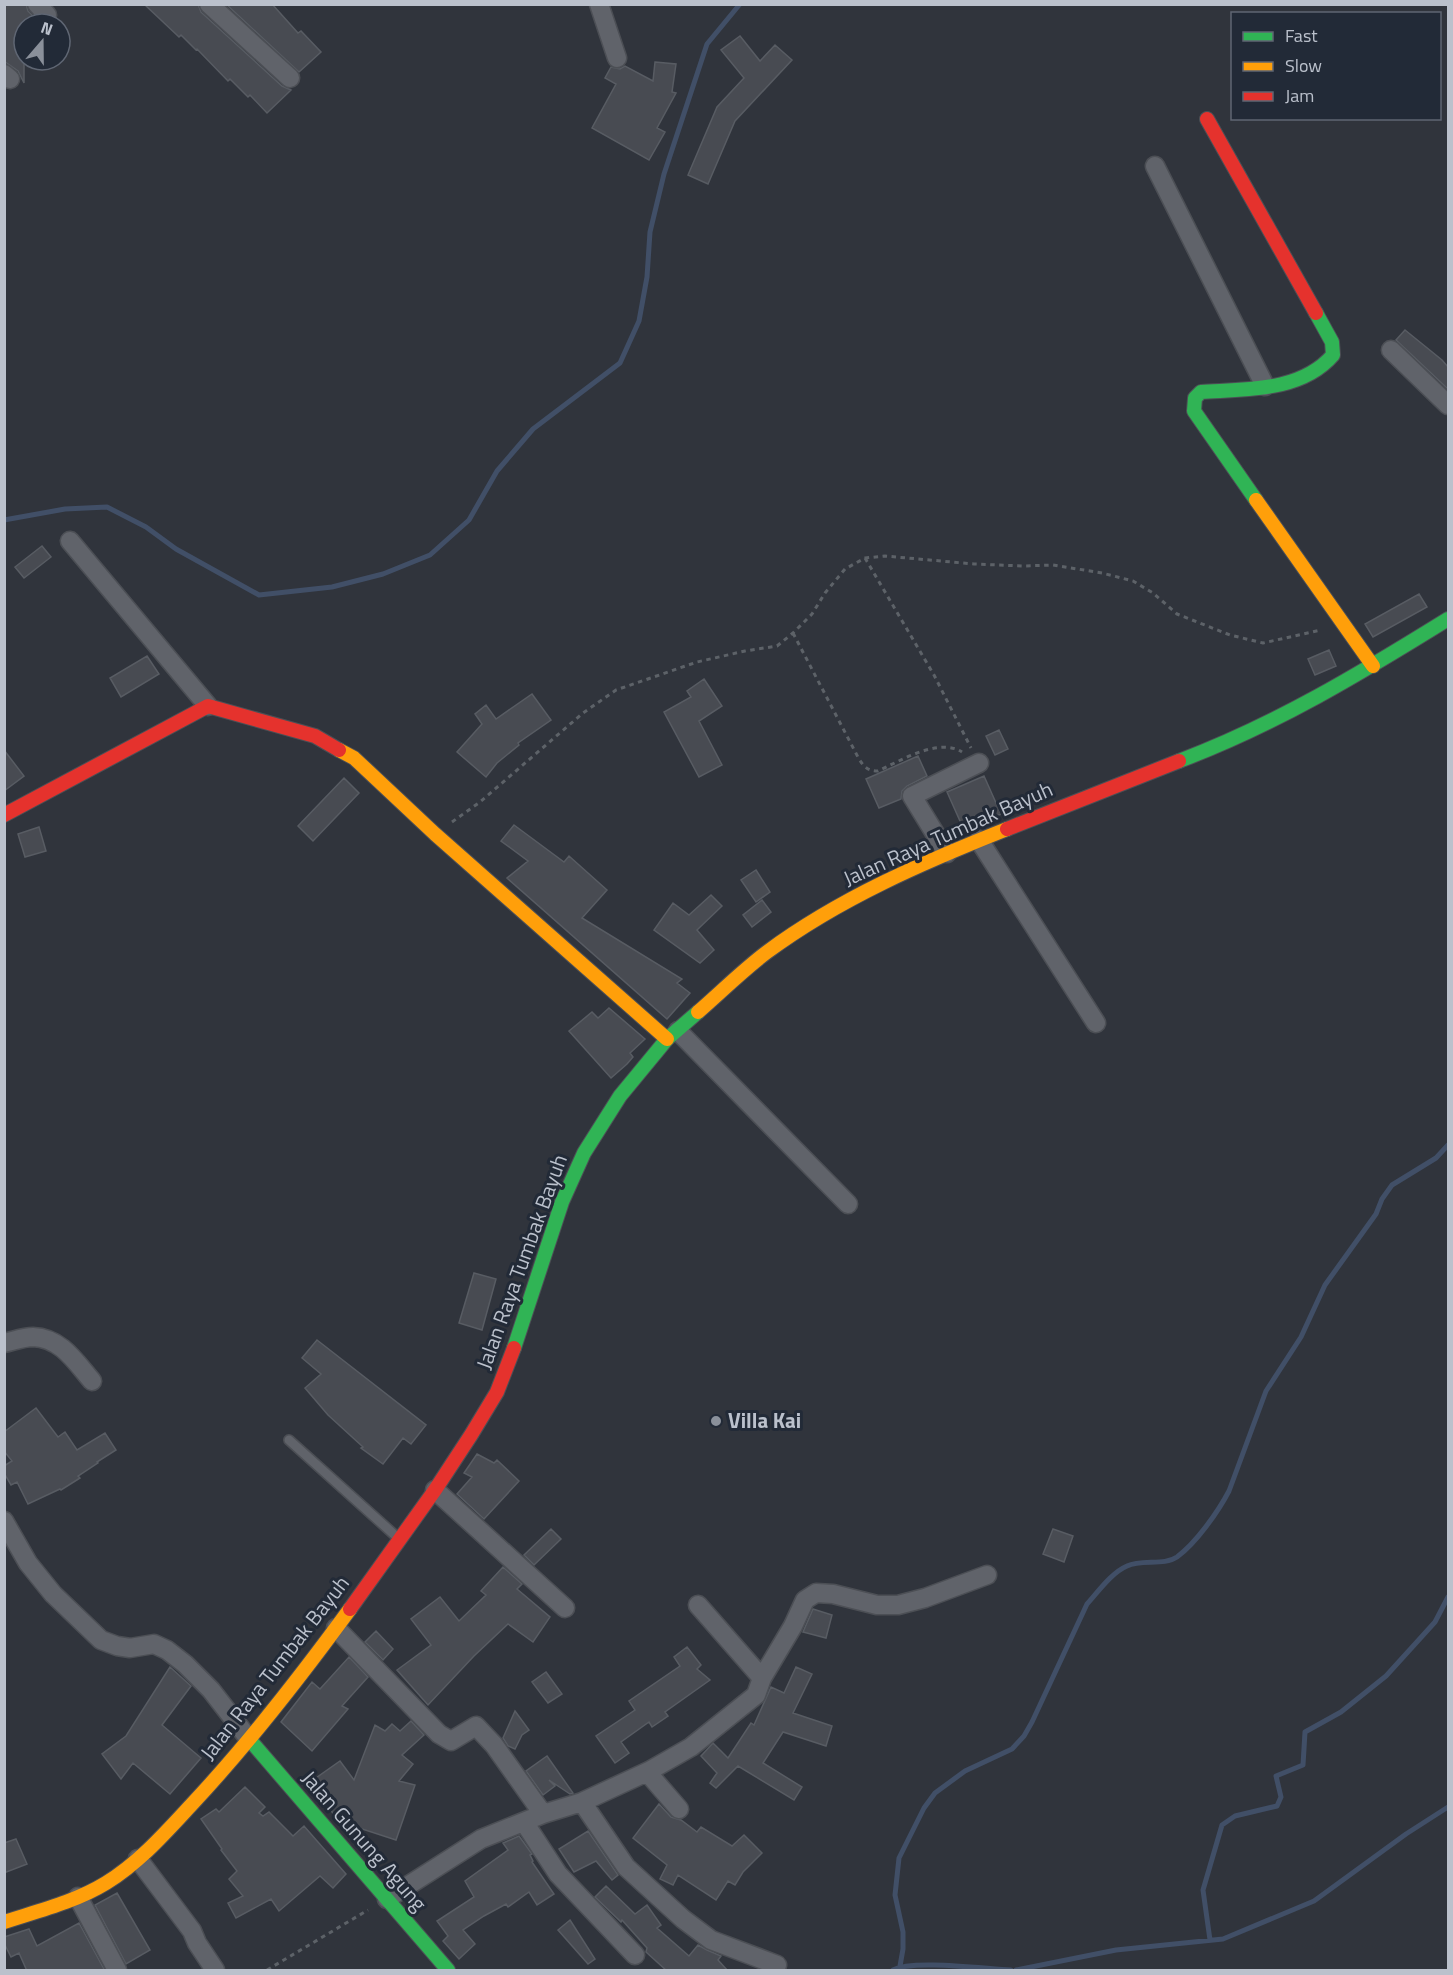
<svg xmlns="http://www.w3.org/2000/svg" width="1453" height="1975" font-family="'Titillium Web',sans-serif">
<rect width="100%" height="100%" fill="#30343c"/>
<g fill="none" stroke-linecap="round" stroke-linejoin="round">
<path stroke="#414f67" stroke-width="5" d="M 4,520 L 65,509 L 107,507 L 146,527 L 176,549 L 259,595 L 332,587 L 383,574 L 430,555 L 469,520 L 497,471 L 533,429 L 620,363 L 639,321 L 647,277 L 650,232 L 664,174 L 707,44 L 740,4
M 1210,1940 L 1203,1890 L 1222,1825 L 1235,1816 L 1277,1806 L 1281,1797 L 1276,1776 L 1303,1765 L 1305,1732 L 1341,1712 L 1386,1676 L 1435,1622 L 1448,1597
M 900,1966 L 903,1949 L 903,1932 L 895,1895 L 899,1858 L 924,1808 L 935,1793 L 965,1771 L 1012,1749 L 1024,1736 L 1032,1722 L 1087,1604 C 1098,1592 1111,1573 1127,1566 C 1142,1559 1164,1566 1177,1557 C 1196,1543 1218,1512 1229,1491 L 1266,1391 L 1301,1337 L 1325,1285 L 1376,1214 L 1382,1199 L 1392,1185 L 1436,1158 L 1448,1145
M 893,1970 C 912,1959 986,1969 1011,1970
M 1016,1970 L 1116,1950 L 1223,1939 L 1314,1901 L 1406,1834 L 1448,1807"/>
</g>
<path fill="#484b52" stroke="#585c63" stroke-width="1.5" d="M 4,4 L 26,4 L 28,11 L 36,19 L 30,24 L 24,24 L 24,83 L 18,71 L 4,61 Z
M 144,4 L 198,4 L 201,12 L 282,86 L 291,90 L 267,113 L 250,95 L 248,97 L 230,79 L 228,81 L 197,49 L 196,50 L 181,35 L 179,37 Z
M 226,4 L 272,4 L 298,33 L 301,31 L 321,52 L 299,72 Z
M 740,36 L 760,61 L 775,45 L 792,60 L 735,121 L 708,184 L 688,175 L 717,107 L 744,78 L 721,50 Z
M 655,62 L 676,64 L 672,92 L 676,93 L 657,128 L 665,132 L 649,160 L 592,128 L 616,84 L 605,78 L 611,67 L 620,69 L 625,66 L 653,81 Z
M 1405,330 L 1442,360 L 1449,368 L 1449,390 L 1396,340 Z
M 42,546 L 51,557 L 24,578 L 15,567 Z
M 1419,594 L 1427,607 L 1373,637 L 1365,624 Z
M 1329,650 L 1336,666 L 1315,675 L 1308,659 Z
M 147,656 L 159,674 L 121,697 L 110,678 Z
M 704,679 L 722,706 L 699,721 L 722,765 L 699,777 L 664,712 L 691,697 L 687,691 Z
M 532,694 L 551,720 L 518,743 L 519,745 L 497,763 L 486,777 L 457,752 L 482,724 L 475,714 L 486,705 L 496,719 Z
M 999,730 L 1008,749 L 995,755 L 986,736 Z
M 4,750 L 24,776 L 4,791 Z
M 918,756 L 927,776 L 907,786 L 902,791 L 901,799 L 879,808 L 866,779 Z
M 984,776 L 1001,814 L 964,830 L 947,792 Z
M 344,778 L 359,793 L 313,841 L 298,826 Z
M 514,825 L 564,862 L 569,856 L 607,890 L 582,918 L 682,979 L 677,983 L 690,993 L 667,1019 L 507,878 L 528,861 L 501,841 Z
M 39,827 L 46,851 L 25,857 L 18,834 Z
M 756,870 L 770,892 L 756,902 L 741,880 Z
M 711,895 L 722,906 L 697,930 L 714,950 L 700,963 L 654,930 L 673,903 L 689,915 Z
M 762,900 L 771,912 L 752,927 L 743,915 Z
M 609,1008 L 645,1039 L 630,1053 L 633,1057 L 627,1064 L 611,1078 L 569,1031 L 592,1012 L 598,1018 Z
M 474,1273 L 496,1279 L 482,1330 L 459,1323 Z
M 317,1340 L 426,1425 L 411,1444 L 403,1438 L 383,1464 L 361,1448 L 363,1447 L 328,1415 L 305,1388 L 321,1374 L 302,1358 Z
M 36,1408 L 58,1437 L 65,1432 L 77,1450 L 105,1433 L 116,1450 L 97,1462 L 98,1463 L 78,1476 L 80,1478 L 61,1490 L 60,1489 L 28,1504 L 17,1482 L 11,1485 L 4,1473 L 4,1466 L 12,1461 L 4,1451 L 4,1432 Z
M 477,1454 L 494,1463 L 497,1460 L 519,1481 L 484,1519 L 457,1494 L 472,1477 L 464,1473 Z
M 551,1529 L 561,1539 L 534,1565 L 524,1555 Z
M 1053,1529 L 1073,1536 L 1064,1562 L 1043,1554 Z
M 503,1567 L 522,1584 L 517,1589 L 550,1617 L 533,1642 L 508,1624 L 474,1656 L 428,1705 L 397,1670 L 431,1645 L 411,1619 L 440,1597 L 459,1621 L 486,1595 L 481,1591 Z
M 813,1609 L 832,1615 L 826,1638 L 803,1632 Z
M 376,1631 L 393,1649 L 383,1660 L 365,1642 Z
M 687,1647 L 701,1665 L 697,1669 L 710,1680 L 665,1712 L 668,1716 L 652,1727 L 649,1722 L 621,1742 L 629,1753 L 615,1763 L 596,1736 L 635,1710 L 629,1701 L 680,1666 L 674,1657 Z
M 349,1657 L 368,1677 L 342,1706 L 348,1709 L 312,1751 L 281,1722 L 312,1682 L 320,1689 Z
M 170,1667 L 191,1686 L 162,1725 L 201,1758 L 170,1794 L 133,1763 L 121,1779 L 102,1754 L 126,1736 Z
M 796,1667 L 812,1674 L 793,1713 L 832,1726 L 826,1746 L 783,1732 L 763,1763 L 802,1787 L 794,1800 L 738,1766 L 716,1788 L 710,1783 L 717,1773 L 701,1756 L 713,1743 L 728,1758 L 751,1723 L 754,1725 L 771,1687 L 784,1693 Z
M 546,1672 L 562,1694 L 548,1703 L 532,1682 Z
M 515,1711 L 529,1730 L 522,1735 L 515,1749 L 508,1746 L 503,1738 Z
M 411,1721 L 424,1735 L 402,1755 L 413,1764 L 399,1781 L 415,1785 L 396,1840 L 344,1823 L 342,1824 L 328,1807 L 334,1802 L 316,1778 L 340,1761 L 354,1780 L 375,1725 L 385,1731 L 392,1724 L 400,1731 Z
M 547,1756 L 573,1793 L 570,1794 L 549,1780 L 555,1786 L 543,1795 L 526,1771 Z
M 245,1787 L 265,1807 L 259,1813 L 263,1816 L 269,1812 L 293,1836 L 304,1826 L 346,1874 L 333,1888 L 320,1876 L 279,1911 L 271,1899 L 236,1918 L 228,1903 L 243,1896 L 229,1879 L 237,1871 L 221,1850 L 222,1849 L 201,1819 L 216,1809 L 219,1812 Z
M 659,1804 L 671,1817 L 681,1820 L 697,1832 L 701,1827 L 732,1846 L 744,1835 L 762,1853 L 743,1872 L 735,1885 L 728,1881 L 716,1900 L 678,1875 L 673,1885 L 660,1879 L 667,1865 L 633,1838 Z
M 588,1831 L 618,1875 L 612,1880 L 596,1861 L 574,1872 L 559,1849 Z
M 519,1836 L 532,1854 L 530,1855 L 533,1861 L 532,1862 L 554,1894 L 537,1905 L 529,1892 L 508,1907 L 506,1904 L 484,1916 L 463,1930 L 475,1944 L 459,1959 L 443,1941 L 448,1936 L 437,1921 L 474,1897 L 465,1881 L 508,1850 L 503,1843 Z
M 16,1839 L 27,1864 L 4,1873 L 4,1843 Z
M 606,1886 L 635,1914 L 647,1905 L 661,1925 L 657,1928 L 689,1956 L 698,1945 L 707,1950 L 721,1956 L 718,1960 L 728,1971 L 667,1971 L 646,1952 L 647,1948 L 622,1920 L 621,1922 L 595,1897 Z
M 117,1893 L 150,1950 L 126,1964 L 95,1905 Z
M 570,1920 L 595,1959 L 588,1964 L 558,1930 Z
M 79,1923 L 105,1971 L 27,1971 L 19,1953 L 11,1957 L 4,1943 L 4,1937 L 29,1929 L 37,1946 Z"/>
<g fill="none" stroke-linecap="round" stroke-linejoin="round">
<defs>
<path id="lane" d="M 289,1440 L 398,1538"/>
<path id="street" d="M 37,4 L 47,15
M 209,4 L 290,78
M 599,4 L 617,58
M 4,74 L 10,79
M 1155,166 L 1265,386
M 1391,350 L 1448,405
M 70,541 L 208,706
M 979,840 L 1096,1023
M 947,853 L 912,796 L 979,763
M 678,1031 L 848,1204
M 4,1343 C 13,1341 24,1337 33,1337 C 61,1338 75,1361 92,1381
M 435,1490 L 565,1608
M 4,1521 L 28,1563 L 53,1594 L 101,1640 L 117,1646 L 130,1648 L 154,1644 L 167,1650 L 185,1664 L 211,1690 L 249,1739
M 698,1605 L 762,1678
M 336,1628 L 439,1734 L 451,1741 L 476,1726 L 494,1745 L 543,1814
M 647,1772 L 679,1809
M 582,1802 L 626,1867 L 683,1919 L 711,1940 L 777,1965
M 524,1822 L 558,1874 L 635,1955
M 138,1859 L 192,1931 L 197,1943 L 215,1970
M 78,1897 L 117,1970
M 387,1899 L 481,1839 L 543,1814 L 582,1802 L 649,1771 L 691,1747 L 756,1695 L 762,1678 L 793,1626 L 805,1600 L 816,1593 L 833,1594 L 877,1605 L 898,1605 L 925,1598 L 987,1575"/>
<path id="fast" d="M 1256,500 L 1194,411 L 1195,398 L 1201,392 C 1246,389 1301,392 1333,355 L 1332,342 L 1316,313
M 1179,761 C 1275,725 1361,673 1448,619
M 514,1348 L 562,1202 L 584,1153 L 620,1096 L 667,1039 L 698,1012
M 249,1739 L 448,1970"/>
<path id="slow" d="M 1256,500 L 1373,666
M 339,750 L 354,758 L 435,834 L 667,1039
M 698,1012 C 721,992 743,970 767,952 C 840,898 924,862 1007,829
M 4,1922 C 38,1911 75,1902 106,1883 C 140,1862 166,1832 193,1803 C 249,1743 301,1676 350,1609"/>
<path id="jam" d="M 1207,119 L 1316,313
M 4,815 L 208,706 L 315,736 L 339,750
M 1007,829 L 1179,761
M 350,1609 L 435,1490 L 471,1435 L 497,1392 L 514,1348"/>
</defs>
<use href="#lane" stroke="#4c4f55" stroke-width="12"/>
<use href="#street" stroke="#4c4f55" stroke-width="21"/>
<use href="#fast" stroke="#4c4f55" stroke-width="16"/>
<use href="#slow" stroke="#4c4f55" stroke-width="16"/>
<use href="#jam" stroke="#4c4f55" stroke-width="16"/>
<path stroke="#5d6268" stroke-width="3" stroke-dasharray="4.5 4.5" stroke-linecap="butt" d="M 865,558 L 934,675 L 971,748
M 793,633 L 859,759 C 864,767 868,771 878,771 C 900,761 939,737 962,752
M 452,822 L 480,802 L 583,713 L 616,690 L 697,662 L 745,651 L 777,646 L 793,633 L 812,614 L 825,593 L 845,569 L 865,558 L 885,556 L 974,564 L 1023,566 L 1053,565 L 1102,573 L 1133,581 L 1153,593 L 1177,614 L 1230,635 L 1263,643 L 1321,630
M 267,1970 L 368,1910"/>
<use href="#lane" stroke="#60636a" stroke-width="9"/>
<use href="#street" stroke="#60636a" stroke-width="18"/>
<use href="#fast" stroke="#30b455" stroke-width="14"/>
<use href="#slow" stroke="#ff9f0a" stroke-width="14"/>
<use href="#jam" stroke="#e5322d" stroke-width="14"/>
</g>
<circle fill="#8a909a" stroke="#222a37" stroke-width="2" cx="716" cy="1421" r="6"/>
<g text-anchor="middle" stroke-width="6" stroke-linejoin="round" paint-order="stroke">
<g font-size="21" fill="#bbc1cc" stroke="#222a37">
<text transform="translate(948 834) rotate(-24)" y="7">Jalan Raya Tumbak Bayuh</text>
<text transform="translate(522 1262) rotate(-70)" y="7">Jalan Raya Tumbak Bayuh</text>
<text transform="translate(275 1668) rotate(-52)" y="7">Jalan Raya Tumbak Bayuh</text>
<text transform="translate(364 1841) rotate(49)" y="7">Jalan Gunung Agung</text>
</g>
<g font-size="21" font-weight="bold" fill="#bbc1cc" stroke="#222a37" text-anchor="start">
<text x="728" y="1428">Villa Kai</text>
</g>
</g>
<rect width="1453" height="1975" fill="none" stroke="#bbc1cc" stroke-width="12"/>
<rect x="1231" y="12" width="210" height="108" fill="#222a37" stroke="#5f6673" stroke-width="1.5"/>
<rect x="1243" y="32" width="30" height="9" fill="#30b455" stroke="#5f6673" stroke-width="1.5"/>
<text x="1285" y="42" font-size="18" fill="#bbc1cc">Fast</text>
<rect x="1243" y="62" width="30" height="9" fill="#ff9f0a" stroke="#5f6673" stroke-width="1.5"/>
<text x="1285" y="72" font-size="18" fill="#bbc1cc">Slow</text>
<rect x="1243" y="92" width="30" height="9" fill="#e5322d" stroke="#5f6673" stroke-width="1.5"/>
<text x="1285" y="102" font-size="18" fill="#bbc1cc">Jam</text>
<g transform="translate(42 42) rotate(20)"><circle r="28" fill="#222a37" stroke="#5f6673" stroke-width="1.5"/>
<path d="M0-4.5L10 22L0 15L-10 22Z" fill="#8a909a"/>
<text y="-9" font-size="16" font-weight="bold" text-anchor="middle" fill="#bbc1cc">N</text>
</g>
</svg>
